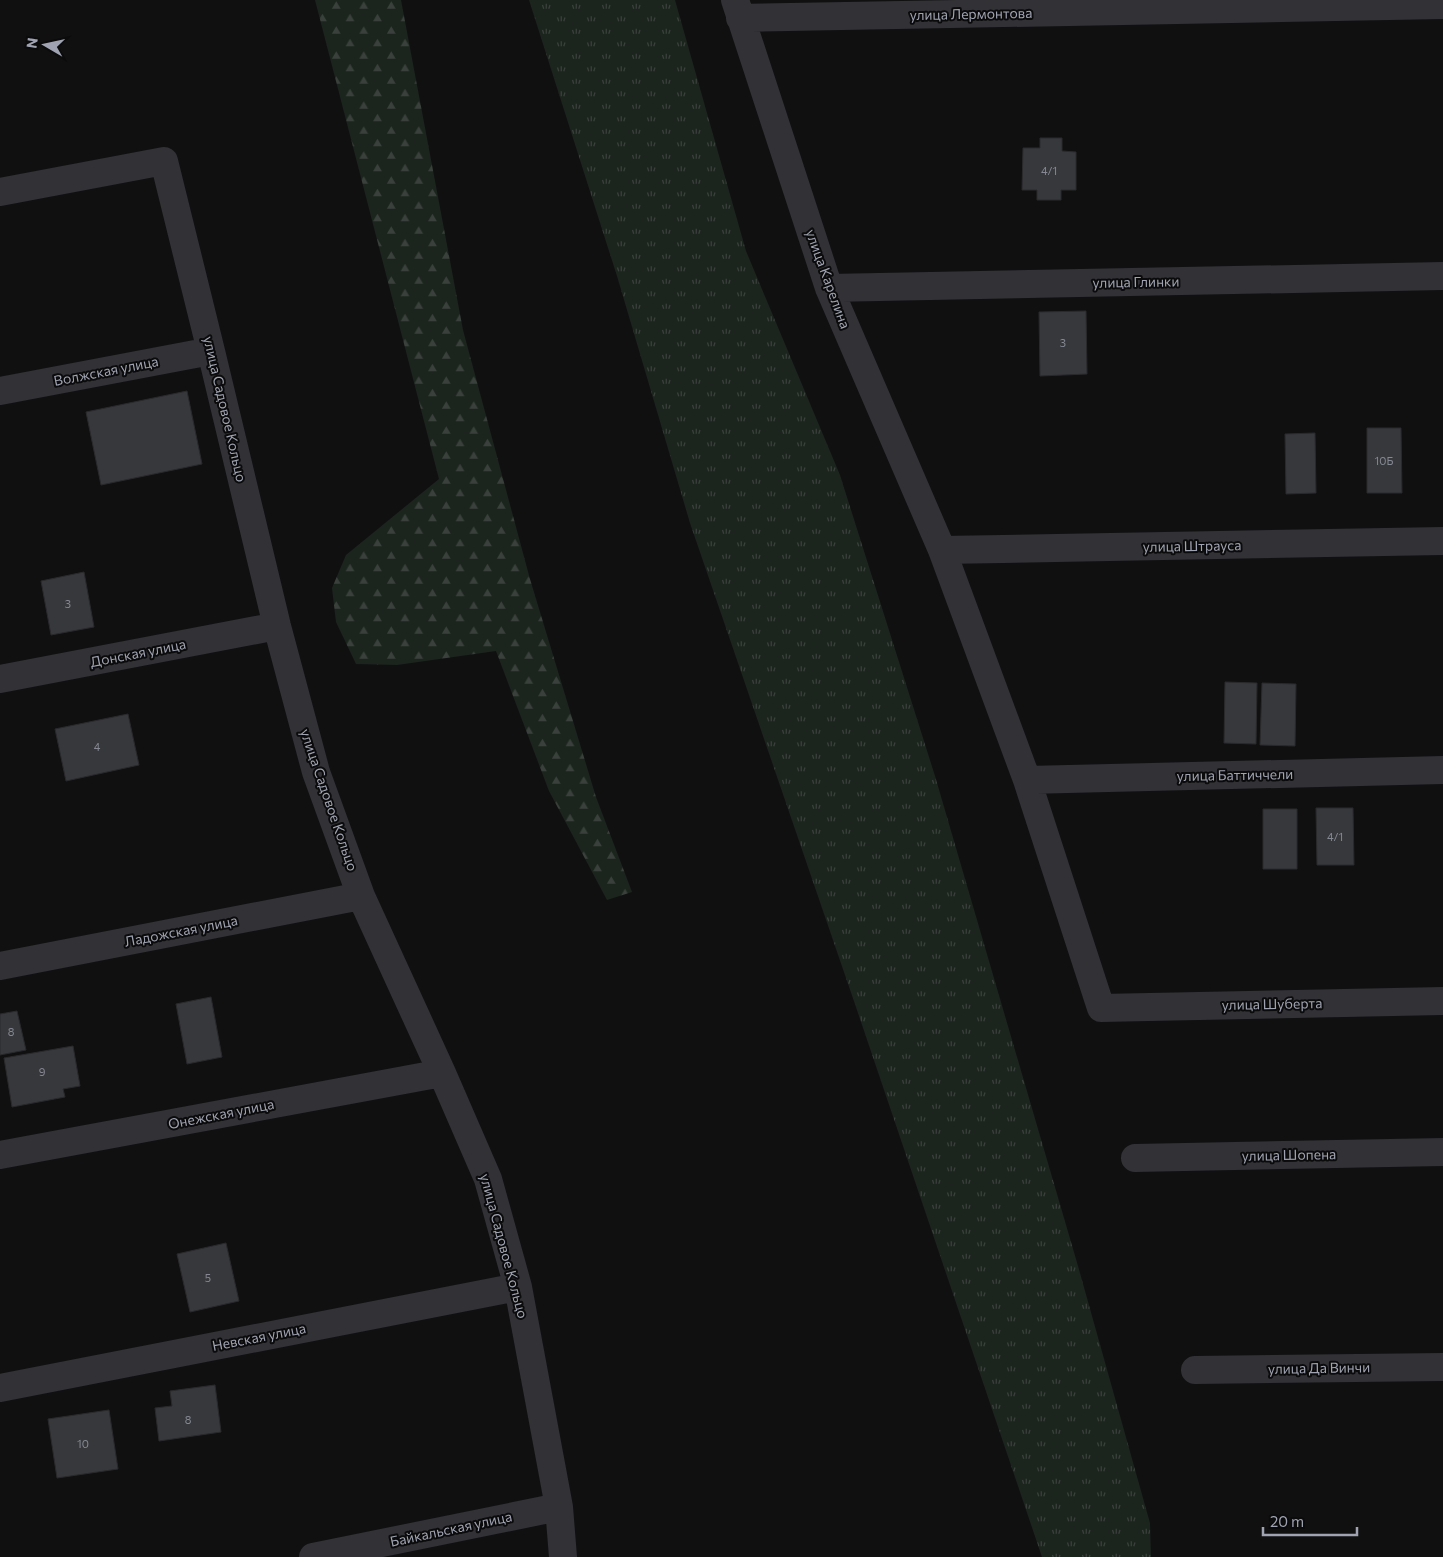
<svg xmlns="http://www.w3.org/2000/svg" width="1443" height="1557" font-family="Commissioner,sans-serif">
<defs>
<pattern id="grass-tufts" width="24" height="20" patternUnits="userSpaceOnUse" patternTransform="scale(1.25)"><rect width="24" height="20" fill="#1c241e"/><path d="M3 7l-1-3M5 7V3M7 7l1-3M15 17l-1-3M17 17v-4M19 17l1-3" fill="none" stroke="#3a413c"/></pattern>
<pattern id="forest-firs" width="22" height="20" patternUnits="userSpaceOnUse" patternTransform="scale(1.25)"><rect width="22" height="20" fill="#1c241e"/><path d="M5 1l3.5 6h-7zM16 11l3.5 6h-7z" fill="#3a413c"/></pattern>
</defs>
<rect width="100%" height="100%" fill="#101011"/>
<path fill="url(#grass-tufts)" d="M 529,0 L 675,0 L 746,251 L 840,475 L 935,776 L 1078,1266 L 1150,1523 L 1151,1557 L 1042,1557 L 857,1010 L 690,523 L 617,276 Z"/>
<path fill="url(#forest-firs)" d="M 315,0 L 401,0 L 463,330 L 530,579 L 596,797 L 632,892 L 607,900 L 549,791 L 496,651 L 397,665 L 356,664 L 336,622 L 332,588 L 346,555 L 439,479 Z"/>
<path fill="#37383c" stroke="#2a2a2d" d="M 1040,138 L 1062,138 L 1062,151 L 1076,152 L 1076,190 L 1061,190 L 1061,200 L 1037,200 L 1037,190 L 1022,190 L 1023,148 L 1040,148 Z
M 1086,311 L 1087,374 L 1040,376 L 1039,312 Z
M 187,391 L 202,464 L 101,485 L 86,412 Z
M 1367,428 L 1401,428 L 1402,493 L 1367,493 Z
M 1315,433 L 1316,493 L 1286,494 L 1285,434 Z
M 84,572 L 94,627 L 51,635 L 41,581 Z
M 1225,682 L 1257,683 L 1256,744 L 1224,743 Z
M 1262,683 L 1296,684 L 1295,746 L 1260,745 Z
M 128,714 L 139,765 L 66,781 L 55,729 Z
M 1316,808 L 1353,808 L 1354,865 L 1317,865 Z
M 1263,809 L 1297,809 L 1297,869 L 1263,869 Z
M 211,997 L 222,1057 L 187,1064 L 176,1004 Z
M 17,1011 L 26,1050 L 0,1055 L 0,1014 Z
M 73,1046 L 80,1086 L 63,1089 L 65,1097 L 12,1107 L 4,1058 Z
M 226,1243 L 239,1301 L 190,1312 L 177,1254 Z
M 215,1385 L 221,1432 L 159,1441 L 155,1408 L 172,1406 L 170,1391 Z
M 109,1410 L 118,1469 L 57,1478 L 48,1419 Z"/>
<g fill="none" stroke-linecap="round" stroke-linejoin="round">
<path stroke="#313136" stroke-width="28" d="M 735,0 L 829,288 L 942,550 L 1027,780 L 1101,1008 L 1443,1001
M 740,18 L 1443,5
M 0,192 L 164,161 L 211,351 L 277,626 L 316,772 L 361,896 L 442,1073 L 488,1179 L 518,1287 L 559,1507 L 563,1557
M 829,288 L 1443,276
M 0,391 L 211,351
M 942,550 L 1443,541
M 0,679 L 277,626
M 1027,780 L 1443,770
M 0,966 L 361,896
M 0,1155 L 442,1073
M 1135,1158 L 1443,1152
M 1195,1370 L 1443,1367
M 0,1388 L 518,1287
M 313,1557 L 559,1507"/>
</g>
<g text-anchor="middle" stroke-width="4" stroke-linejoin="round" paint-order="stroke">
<g font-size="11" fill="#868994">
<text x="1049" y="175">4/1</text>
<text x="1063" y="347">3</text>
<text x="1384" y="465">10Б</text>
<text x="68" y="608">3</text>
<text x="97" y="751">4</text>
<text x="1335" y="841">4/1</text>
<text x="11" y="1036">8</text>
<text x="42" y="1076">9</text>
<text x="208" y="1282">5</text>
<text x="188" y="1424">8</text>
<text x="83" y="1448">10</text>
</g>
<g font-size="14" fill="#a0a4b2" stroke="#0b0b0c">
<text transform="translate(971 14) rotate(-1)" y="5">улица Лермонтова</text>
<text transform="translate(828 279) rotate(70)" y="5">улица Карелина</text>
<text transform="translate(1136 282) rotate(-1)" y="5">улица Глинки</text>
<text transform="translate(106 371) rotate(-11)" y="5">Волжская улица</text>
<text transform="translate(225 409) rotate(77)" y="5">улица Садовое Кольцо</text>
<text transform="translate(1192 546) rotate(-1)" y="5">улица Штрауса</text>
<text transform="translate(138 653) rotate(-11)" y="5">Донская улица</text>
<text transform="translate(1235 775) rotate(-1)" y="5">улица Баттиччели</text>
<text transform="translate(329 800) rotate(71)" y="5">улица Садовое Кольцо</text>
<text transform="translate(181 931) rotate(-11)" y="5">Ладожская улица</text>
<text transform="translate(1272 1004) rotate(-1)" y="5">улица Шуберта</text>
<text transform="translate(221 1114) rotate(-11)" y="5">Онежская улица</text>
<text transform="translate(1289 1155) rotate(-1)" y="5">улица Шопена</text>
<text transform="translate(504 1246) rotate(75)" y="5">улица Садовое Кольцо</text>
<text transform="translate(259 1337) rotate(-11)" y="5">Невская улица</text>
<text transform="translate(1319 1368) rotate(-1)" y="5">улица Да Винчи</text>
<text transform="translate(451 1529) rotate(-12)" y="5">Байкальская улица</text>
</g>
</g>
<g transform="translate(45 45) rotate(279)" stroke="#0b0b0c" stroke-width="4" paint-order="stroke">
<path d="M0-4L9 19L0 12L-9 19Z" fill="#a0a4b2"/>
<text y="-8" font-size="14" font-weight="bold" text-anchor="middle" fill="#a0a4b2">N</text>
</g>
<path d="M1263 1527v8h94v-8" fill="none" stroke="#a0a4b2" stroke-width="2.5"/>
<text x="1270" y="1527" font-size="15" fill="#a0a4b2" stroke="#0b0b0c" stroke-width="4" paint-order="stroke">20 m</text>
</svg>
